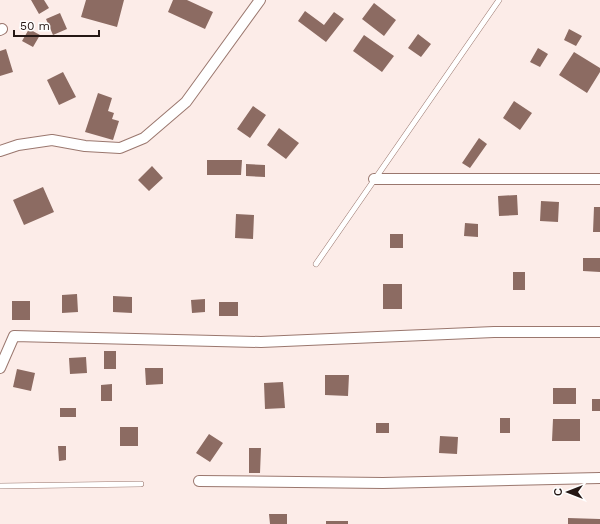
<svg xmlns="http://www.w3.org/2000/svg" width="600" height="524" font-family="'Work Sans',sans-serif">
<rect width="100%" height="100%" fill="#fcece8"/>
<path fill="#8c6b62" d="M 31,0 L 44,0 L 49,8 L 39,14 Z
M 86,0 L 124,0 L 117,27 L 81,17 Z
M 173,0 L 187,0 L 213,12 L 205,29 L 168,12 Z
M 374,3 L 396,20 L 384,36 L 362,19 Z
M 305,11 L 324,25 L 334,12 L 344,19 L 326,42 L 298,21 Z
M 60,13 L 67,29 L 53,35 L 46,19 Z
M 29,29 L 40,35 L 33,47 L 22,41 Z
M 569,29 L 582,36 L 576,46 L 564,40 Z
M 418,34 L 431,44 L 421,57 L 408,48 Z
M 364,35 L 394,56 L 382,72 L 353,51 Z
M 538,48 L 548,54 L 540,67 L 530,62 Z
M 6,49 L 13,72 L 0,76 L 0,51 Z
M 574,52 L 600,68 L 600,72 L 587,93 L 559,75 Z
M 63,72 L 76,97 L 59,105 L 47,80 Z
M 98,93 L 112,98 L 108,111 L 114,113 L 112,119 L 119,121 L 113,140 L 85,132 Z
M 514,101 L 532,113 L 520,130 L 503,118 Z
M 253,106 L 266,115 L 250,138 L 237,129 Z
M 279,128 L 299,143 L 286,159 L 267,145 Z
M 479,138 L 487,144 L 470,168 L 462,163 Z
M 207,160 L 242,160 L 241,175 L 207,175 Z
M 246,164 L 265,165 L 265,177 L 246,176 Z
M 152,166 L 163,178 L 149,191 L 138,180 Z
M 43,187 L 54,212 L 24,225 L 13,200 Z
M 517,195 L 518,215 L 499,216 L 498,196 Z
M 541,201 L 559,202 L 558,222 L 540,221 Z
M 594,207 L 600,207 L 600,232 L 593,232 Z
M 236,214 L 254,215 L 253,239 L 235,238 Z
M 465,223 L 478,224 L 478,237 L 464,236 Z
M 390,234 L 403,234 L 403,248 L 390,248 Z
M 583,258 L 600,258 L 600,272 L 583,271 Z
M 513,272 L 525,272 L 525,290 L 513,290 Z
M 383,284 L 402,284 L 402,309 L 383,309 Z
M 77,294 L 78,312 L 62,313 L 62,295 Z
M 113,296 L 132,297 L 132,313 L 113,312 Z
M 205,299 L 205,312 L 192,313 L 191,300 Z
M 12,301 L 30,301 L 30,320 L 12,320 Z
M 219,302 L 238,302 L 238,316 L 219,316 Z
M 104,351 L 116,351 L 116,369 L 104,369 Z
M 86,357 L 87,373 L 70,374 L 69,358 Z
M 145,368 L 163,368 L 163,384 L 146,385 Z
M 17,369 L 35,373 L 31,391 L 13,387 Z
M 325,375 L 349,375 L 348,396 L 325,395 Z
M 283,382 L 285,408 L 265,409 L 264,383 Z
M 112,384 L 112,401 L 101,401 L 101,385 Z
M 553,388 L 576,388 L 576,404 L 553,404 Z
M 592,399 L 600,399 L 600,411 L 592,411 Z
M 60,408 L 76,408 L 76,417 L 60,417 Z
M 500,418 L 510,418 L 510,433 L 500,433 Z
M 553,419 L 580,419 L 580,441 L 552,441 Z
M 376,423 L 389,423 L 389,433 L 376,433 Z
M 120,427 L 138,427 L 138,446 L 120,446 Z
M 209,434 L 223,443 L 210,462 L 196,453 Z
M 440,436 L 458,437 L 457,454 L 439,453 Z
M 58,446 L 66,446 L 66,460 L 59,461 Z
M 249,448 L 261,448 L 260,473 L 249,473 Z
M 269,514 L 287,514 L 287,524 L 270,524 Z
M 568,518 L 600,519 L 600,524 L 568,524 Z
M 326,521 L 348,521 L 348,524 L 326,524 Z"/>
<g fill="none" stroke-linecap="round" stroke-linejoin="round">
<defs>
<path id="service" d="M 316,264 L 499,0
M 0,486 L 141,484"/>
<path id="minor" d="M 0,30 L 2,29
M 0,151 L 18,145 L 52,140 L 85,146 L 120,148 L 144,138 L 186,102 L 260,0
M 374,179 L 600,179
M 0,368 L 14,336 L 261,342 L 494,332 L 600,332
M 199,481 L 383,483 L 600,478"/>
</defs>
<use href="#service" stroke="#9a776e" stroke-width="6"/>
<use href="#minor" stroke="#9a776e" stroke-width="12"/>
<use href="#service" stroke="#fff" stroke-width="5"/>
<use href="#minor" stroke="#fff" stroke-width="10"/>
</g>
<g transform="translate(568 492) rotate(270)" stroke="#fefefe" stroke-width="3" paint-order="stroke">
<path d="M0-3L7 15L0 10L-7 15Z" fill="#251714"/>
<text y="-6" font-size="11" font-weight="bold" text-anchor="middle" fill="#251714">С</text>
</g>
<path d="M14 30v6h85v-6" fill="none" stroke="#251714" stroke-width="2"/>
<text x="20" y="30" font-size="12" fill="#251714" stroke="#fefefe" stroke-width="3" paint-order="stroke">50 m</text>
</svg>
